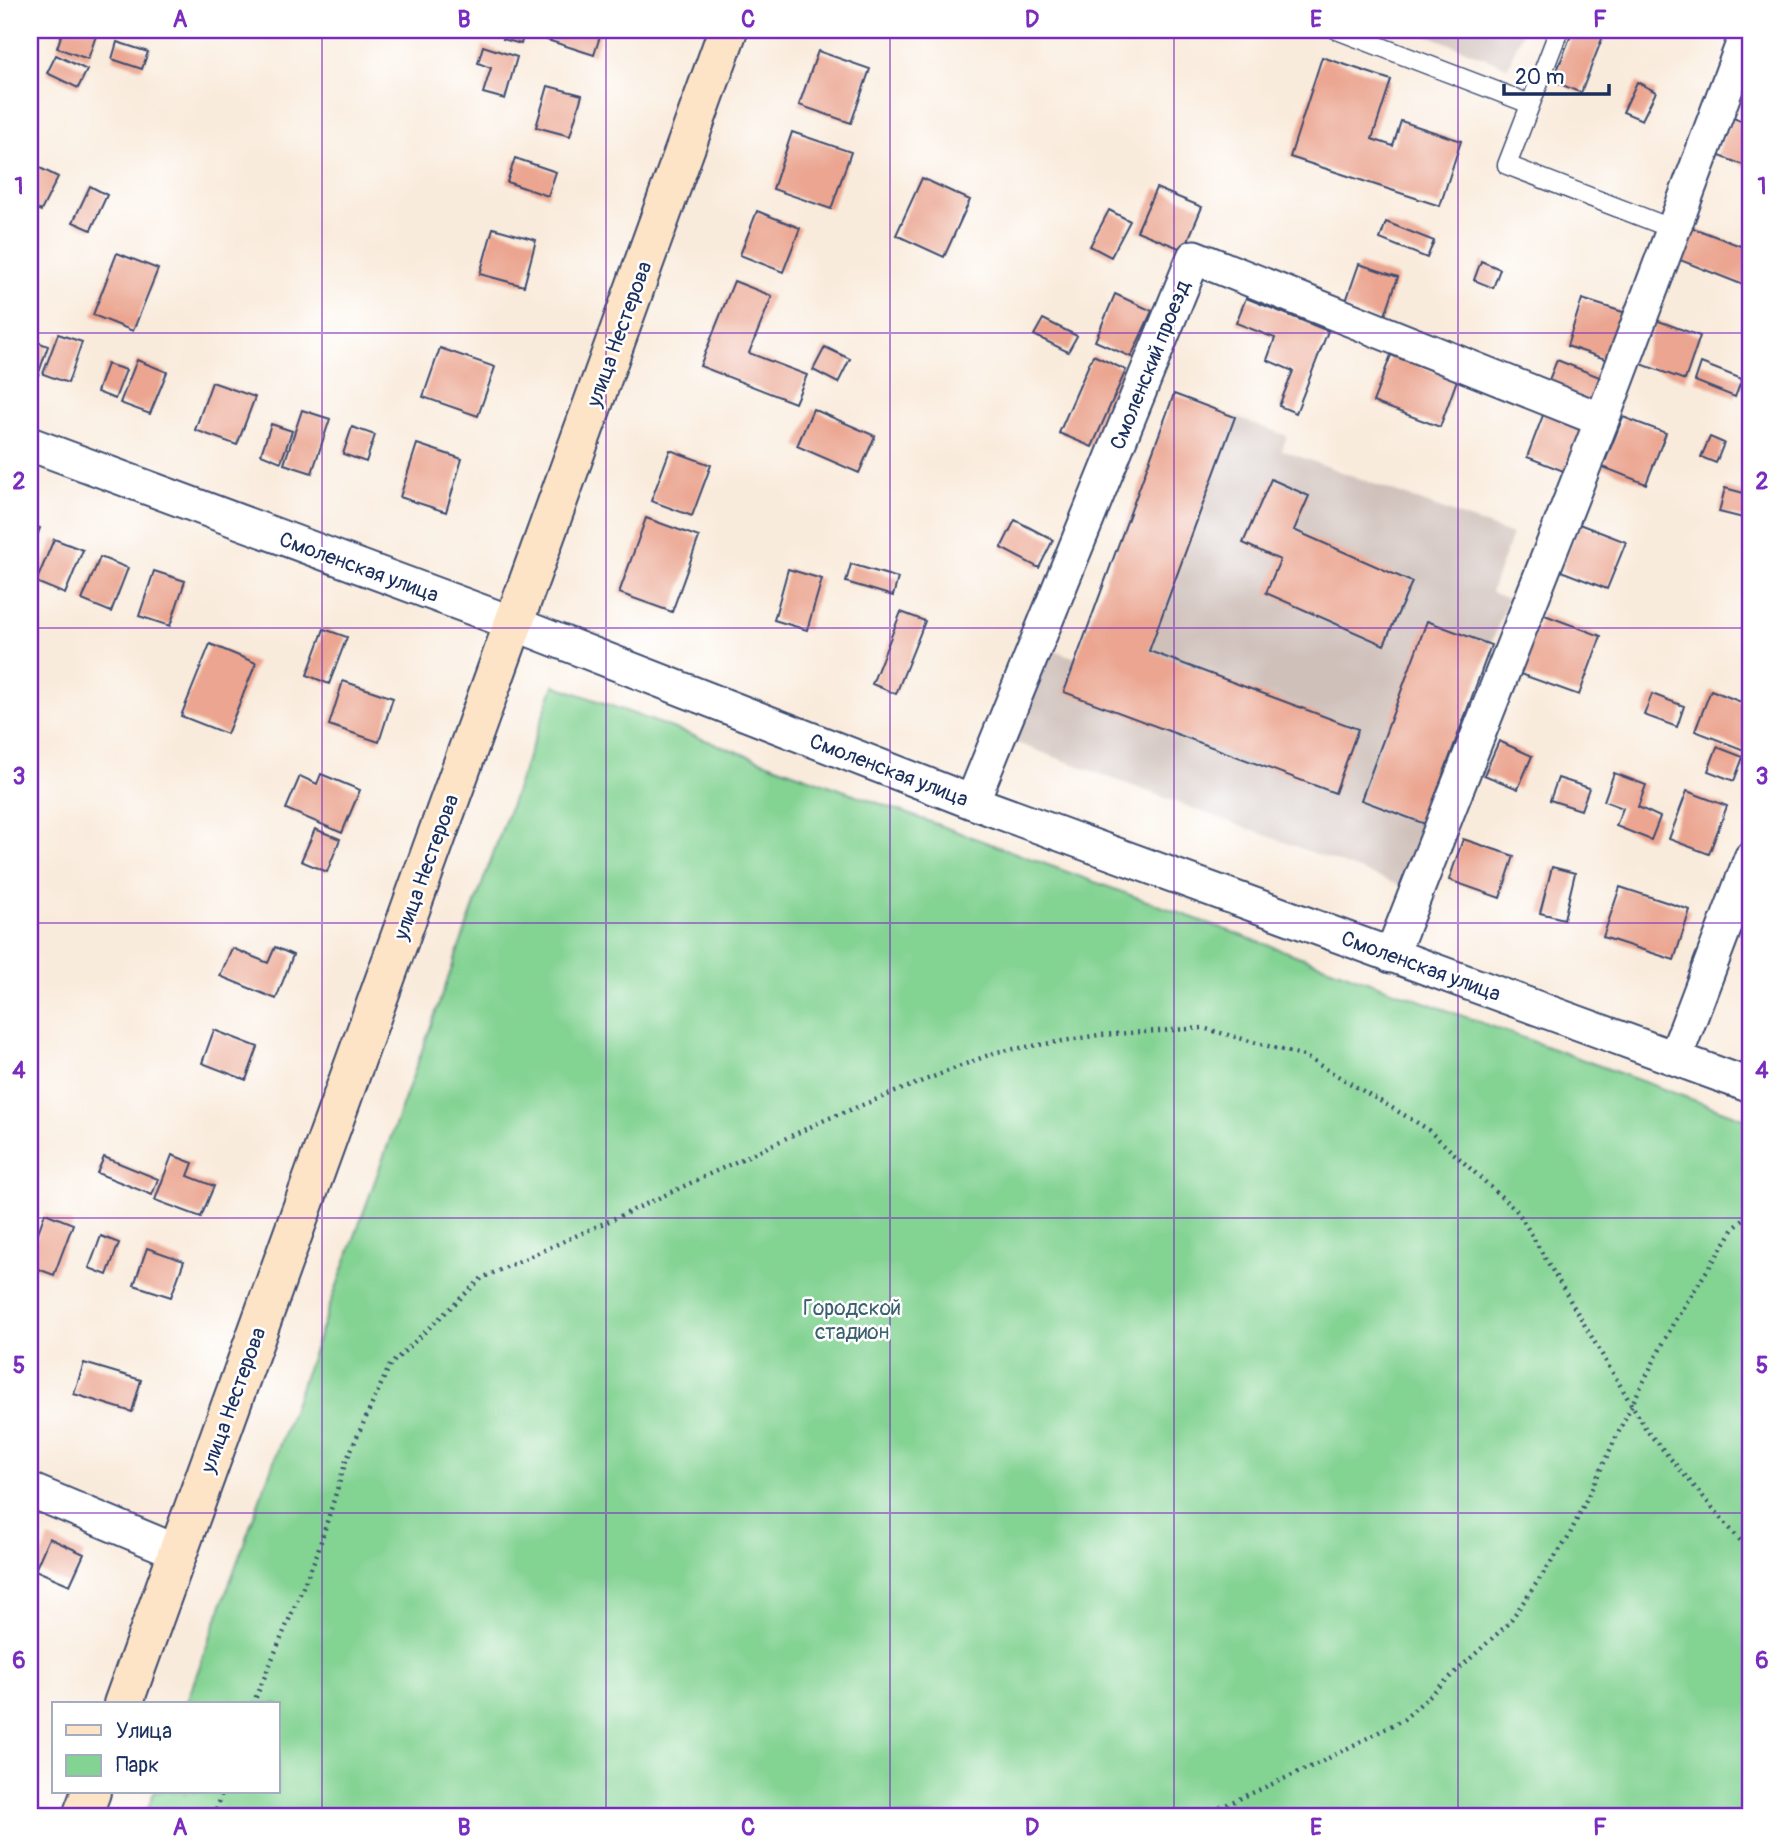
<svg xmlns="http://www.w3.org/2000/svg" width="1781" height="1846" font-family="Pangolin,sans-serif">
<rect width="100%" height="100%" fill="#fff"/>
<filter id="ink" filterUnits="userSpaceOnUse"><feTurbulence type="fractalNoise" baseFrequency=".0143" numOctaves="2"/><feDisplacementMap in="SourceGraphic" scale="14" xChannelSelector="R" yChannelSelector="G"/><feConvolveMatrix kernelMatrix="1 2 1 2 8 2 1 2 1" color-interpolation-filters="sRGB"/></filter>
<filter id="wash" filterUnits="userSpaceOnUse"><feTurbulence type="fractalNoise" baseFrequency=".00686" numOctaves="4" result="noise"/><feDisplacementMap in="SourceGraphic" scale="28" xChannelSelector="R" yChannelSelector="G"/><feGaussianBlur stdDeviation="1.57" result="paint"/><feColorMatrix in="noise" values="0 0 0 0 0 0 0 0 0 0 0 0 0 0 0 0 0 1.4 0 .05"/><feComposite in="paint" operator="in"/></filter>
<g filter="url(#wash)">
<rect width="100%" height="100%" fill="#f9ebdb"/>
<path fill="#cfc0ba" d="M 1415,30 L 1523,30 L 1508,67 Z
M 1174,394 L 1287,436 L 1282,450 L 1512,535 L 1491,592 L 1508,599 L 1402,886 L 1006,739 L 1040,645 L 1076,658 Z"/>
<path fill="#83d393" stroke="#4f8178" stroke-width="2" d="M 554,685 L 1751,1121 L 1751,1816 L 145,1816 L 154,1792 L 278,1792 L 278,1704 L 186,1704 Z"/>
<g id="blocks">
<path fill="#eba590" d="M 63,30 L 98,30 L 88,59 L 57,48 Z
M 506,30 L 525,30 L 521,44 L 503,39 Z
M 540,30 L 602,30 L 594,55 L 538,37 Z
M 1573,30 L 1588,30 L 1603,36 L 1581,93 L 1553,81 Z
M 117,42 L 148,52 L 142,69 L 112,59 Z
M 483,46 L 517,57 L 505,99 L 483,93 L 491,68 L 478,63 Z
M 818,51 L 870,69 L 851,123 L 799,105 Z
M 56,55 L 87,70 L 78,88 L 47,73 Z
M 1322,57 L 1391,80 L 1372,139 L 1393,146 L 1401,121 L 1461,141 L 1440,206 L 1290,157 Z
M 1637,82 L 1656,92 L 1642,120 L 1623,112 Z
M 548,86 L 582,95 L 570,136 L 536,127 Z
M 1731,117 L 1751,125 L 1751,168 L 1717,155 Z
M 792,132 L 851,152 L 831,209 L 773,189 Z
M 515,158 L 556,172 L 548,196 L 507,182 Z
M 30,163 L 58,177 L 41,211 L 30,206 Z
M 922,178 L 970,200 L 944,257 L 896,235 Z
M 90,186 L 107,195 L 91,230 L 73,222 Z
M 1156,188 L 1202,207 L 1184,250 L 1137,231 Z
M 1109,210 L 1130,221 L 1111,257 L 1090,246 Z
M 757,211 L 800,228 L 783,272 L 740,255 Z
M 1386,222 L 1434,241 L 1427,258 L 1380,239 Z
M 1688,226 L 1751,250 L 1751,288 L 1675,258 Z
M 493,228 L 536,240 L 524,286 L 480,274 Z
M 117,253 L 158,269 L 133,331 L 93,315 Z
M 1481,261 L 1500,269 L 1493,288 L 1474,280 Z
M 1359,264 L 1398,277 L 1383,321 L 1344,307 Z
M 734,281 L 772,296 L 749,353 L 807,375 L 795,403 L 700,366 Z
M 1115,294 L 1152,311 L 1131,357 L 1095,341 Z
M 1246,298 L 1328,331 L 1296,413 L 1279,406 L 1293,371 L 1267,360 L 1275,338 L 1236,323 Z
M 1582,299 L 1626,313 L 1611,361 L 1567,346 Z
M 1043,319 L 1077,336 L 1068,352 L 1034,335 Z
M 1656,320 L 1700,336 L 1685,380 L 1641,364 Z
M 58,334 L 82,342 L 68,383 L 43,374 Z
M 30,339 L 48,346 L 38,375 L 30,372 Z
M 825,347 L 850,359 L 838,383 L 813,370 Z
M 440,348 L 495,367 L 478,416 L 423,397 Z
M 1093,355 L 1126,370 L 1092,447 L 1059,433 Z
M 1391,355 L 1457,380 L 1440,427 L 1373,402 Z
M 137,360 L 167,372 L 150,414 L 120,403 Z
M 1557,360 L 1602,378 L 1593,402 L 1547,385 Z
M 1701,363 L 1742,379 L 1735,397 L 1695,381 Z
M 107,364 L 126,370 L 115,399 L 97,392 Z
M 212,382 L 255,397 L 237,445 L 195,430 Z
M 1174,394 L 1235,417 L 1149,651 L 1358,729 L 1335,793 L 1064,692 Z
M 813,409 L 875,436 L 859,473 L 797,446 Z
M 302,410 L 330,419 L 312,473 L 284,464 Z
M 1545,410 L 1584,425 L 1566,472 L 1527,457 Z
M 1623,417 L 1666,433 L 1646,484 L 1603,467 Z
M 271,424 L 292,431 L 281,462 L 261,454 Z
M 352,427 L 375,435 L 366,462 L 343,454 Z
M 1710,437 L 1724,443 L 1716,463 L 1701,457 Z
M 417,444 L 462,459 L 446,512 L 400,497 Z
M 670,450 L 711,465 L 692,516 L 651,501 Z
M 1271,479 L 1309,496 L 1294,530 L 1412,582 L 1384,645 L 1266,593 L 1280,560 L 1243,543 Z
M 1725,488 L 1751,495 L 1751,520 L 1719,512 Z
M 646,518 L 699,537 L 672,612 L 619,593 Z
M 1015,520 L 1053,540 L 1039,568 L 1001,548 Z
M 30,524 L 40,528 L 30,554 Z
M 1579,524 L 1626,542 L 1607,589 L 1561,571 Z
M 54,539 L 83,550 L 65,594 L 36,582 Z
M 100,557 L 128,568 L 111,612 L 82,600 Z
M 851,564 L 898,578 L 893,596 L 846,582 Z
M 788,569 L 822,579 L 807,630 L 774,620 Z
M 154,571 L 185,581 L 170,626 L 139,616 Z
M 901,612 L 925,621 L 896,694 L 872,684 Z
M 1542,614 L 1601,636 L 1579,695 L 1520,674 Z
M 1427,621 L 1491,645 L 1425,824 L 1361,800 Z
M 324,629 L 347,637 L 329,684 L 307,675 Z
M 210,644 L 256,663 L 227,734 L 181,716 Z
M 343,681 L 393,698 L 379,742 L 329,725 Z
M 1711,690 L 1751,706 L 1751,733 L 1744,750 L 1695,731 Z
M 1652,694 L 1684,706 L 1677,727 L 1644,715 Z
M 1499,741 L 1532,756 L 1518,789 L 1484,775 Z
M 1717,747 L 1743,757 L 1734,781 L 1708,771 Z
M 1614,773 L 1646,785 L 1638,807 L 1660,817 L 1651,840 L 1616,826 L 1623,808 L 1604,801 Z
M 321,774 L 360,790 L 342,833 L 286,809 L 300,776 L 317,784 Z
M 1558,778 L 1589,788 L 1581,810 L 1550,800 Z
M 1687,791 L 1727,806 L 1709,854 L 1669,839 Z
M 315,829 L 340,839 L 327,872 L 301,861 Z
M 1463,839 L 1514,856 L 1500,898 L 1449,880 Z
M 1552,867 L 1575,873 L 1564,919 L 1540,913 Z
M 1620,887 L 1690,910 L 1674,960 L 1603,937 Z
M 275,947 L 293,955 L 276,999 L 220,976 L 232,948 L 268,963 Z
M 214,1030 L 258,1047 L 246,1080 L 202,1063 Z
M 172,1155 L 193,1163 L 188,1176 L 214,1186 L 201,1217 L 155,1200 Z
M 104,1157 L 158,1179 L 152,1195 L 97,1173 Z
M 45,1213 L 73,1224 L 54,1275 L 30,1266 L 30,1255 Z
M 101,1236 L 119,1243 L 107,1275 L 89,1268 Z
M 147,1248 L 184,1261 L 171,1297 L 134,1285 Z
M 84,1363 L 141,1380 L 132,1412 L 74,1394 Z
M 49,1538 L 84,1554 L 70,1585 L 35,1570 Z"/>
</g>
</g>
<g filter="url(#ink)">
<use href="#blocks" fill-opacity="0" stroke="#3c4b71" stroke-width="2"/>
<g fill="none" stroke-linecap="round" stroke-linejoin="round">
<defs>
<path id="service" d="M 1337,30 L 1530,104
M 1559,30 L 1507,165 L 1673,229"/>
<path id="minor" d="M 30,444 L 515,624 L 972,802 L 1751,1086
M 972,802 L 1194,257 L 1602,420
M 1391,956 L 1602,420 L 1748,30
M 1675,1058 L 1751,858
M 30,1490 L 178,1552"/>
<path id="secondary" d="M 123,1704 L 728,30
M 82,1816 L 91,1792"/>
</defs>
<use href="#service" stroke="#3c4b71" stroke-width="21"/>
<use href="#minor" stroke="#3c4b71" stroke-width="37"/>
<use href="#secondary" stroke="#3c4b71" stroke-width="42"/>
<path stroke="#3c4b71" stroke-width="4.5" stroke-dasharray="2 5" stroke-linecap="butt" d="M 253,1704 L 317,1554 L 346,1461 L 390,1365 L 482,1278 L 631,1211 L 827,1119 L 996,1052 L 1099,1035 L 1203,1028 L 1304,1056 L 1426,1128 L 1518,1212 L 1647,1431 L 1751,1553
M 213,1816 L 222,1792
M 1201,1816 L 1319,1763 L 1404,1719 L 1508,1624 L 1568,1538 L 1632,1404 L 1674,1322 L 1735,1227 L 1751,1214"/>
<use href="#service" stroke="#fff" stroke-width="18"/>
<use href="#minor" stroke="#fff" stroke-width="33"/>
<use href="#secondary" stroke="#fee4c6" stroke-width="38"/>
</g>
</g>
<path fill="none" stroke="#7b2cbf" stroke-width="2" stroke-opacity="0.55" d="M 322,30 L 322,1816M 606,30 L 606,1816M 890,30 L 890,1816M 1174,30 L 1174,1816M 1458,30 L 1458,1816M 30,333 L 1751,333M 30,628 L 1751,628M 30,923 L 1751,923M 30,1218 L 1751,1218M 30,1513 L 1751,1513"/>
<g text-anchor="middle" stroke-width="5" stroke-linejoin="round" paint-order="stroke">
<g font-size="21" fill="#1b2f5e" stroke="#fff">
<text transform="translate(619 334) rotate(-70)" y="7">улица Нестерова</text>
<text transform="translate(1150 365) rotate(-68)" y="7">Смоленский проезд</text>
<text transform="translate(359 567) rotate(20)" y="7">Смоленская улица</text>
<text transform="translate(889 770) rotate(21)" y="7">Смоленская улица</text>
<text transform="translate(426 867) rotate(-70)" y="7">улица Нестерова</text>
<text transform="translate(1421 966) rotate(20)" y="7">Смоленская улица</text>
<text transform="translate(233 1400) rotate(-70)" y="7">улица Нестерова</text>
</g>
<g font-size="21" fill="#3a606e" stroke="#fff">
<text x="852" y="1315">Городской<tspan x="852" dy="24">стадион</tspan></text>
</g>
</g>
<rect width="1781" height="1846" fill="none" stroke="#fff" stroke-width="77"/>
<rect x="52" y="1702" width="228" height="91" fill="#ffffff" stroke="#a4acbf" stroke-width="2"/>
<rect x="66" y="1725" width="35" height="10" fill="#fee4c6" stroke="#a4acbf" stroke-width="2"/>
<text x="116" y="1738" font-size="21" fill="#1b2f5e">Улица</text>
<rect x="66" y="1755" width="35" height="21" fill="#83d393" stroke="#a4acbf" stroke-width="2"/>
<text x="116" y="1772" font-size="21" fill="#1b2f5e">Парк</text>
<path d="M1504 84v10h105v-10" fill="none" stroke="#1b2f5e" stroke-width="3.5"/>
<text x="1515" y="84" font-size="21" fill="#1b2f5e" stroke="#ffffff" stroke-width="5" paint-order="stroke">20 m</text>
<rect x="38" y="38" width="1704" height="1770" fill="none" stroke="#7b2cbf" stroke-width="2.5"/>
<g font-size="23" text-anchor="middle" font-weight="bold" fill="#7b2cbf">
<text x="180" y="27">A</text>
<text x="464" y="27">B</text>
<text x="748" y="27">C</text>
<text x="1032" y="27">D</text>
<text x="1316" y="27">E</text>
<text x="1600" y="27">F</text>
<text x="19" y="194">1</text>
<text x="1762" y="194">1</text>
<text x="19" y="489">2</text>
<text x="1762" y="489">2</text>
<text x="19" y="784">3</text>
<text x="1762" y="784">3</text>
<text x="19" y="1078">4</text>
<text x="1762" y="1078">4</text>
<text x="19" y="1373">5</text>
<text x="1762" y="1373">5</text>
<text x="19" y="1668">6</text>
<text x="1762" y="1668">6</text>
<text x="180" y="1835">A</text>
<text x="464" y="1835">B</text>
<text x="748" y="1835">C</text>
<text x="1032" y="1835">D</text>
<text x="1316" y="1835">E</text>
<text x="1600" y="1835">F</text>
</g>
</svg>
